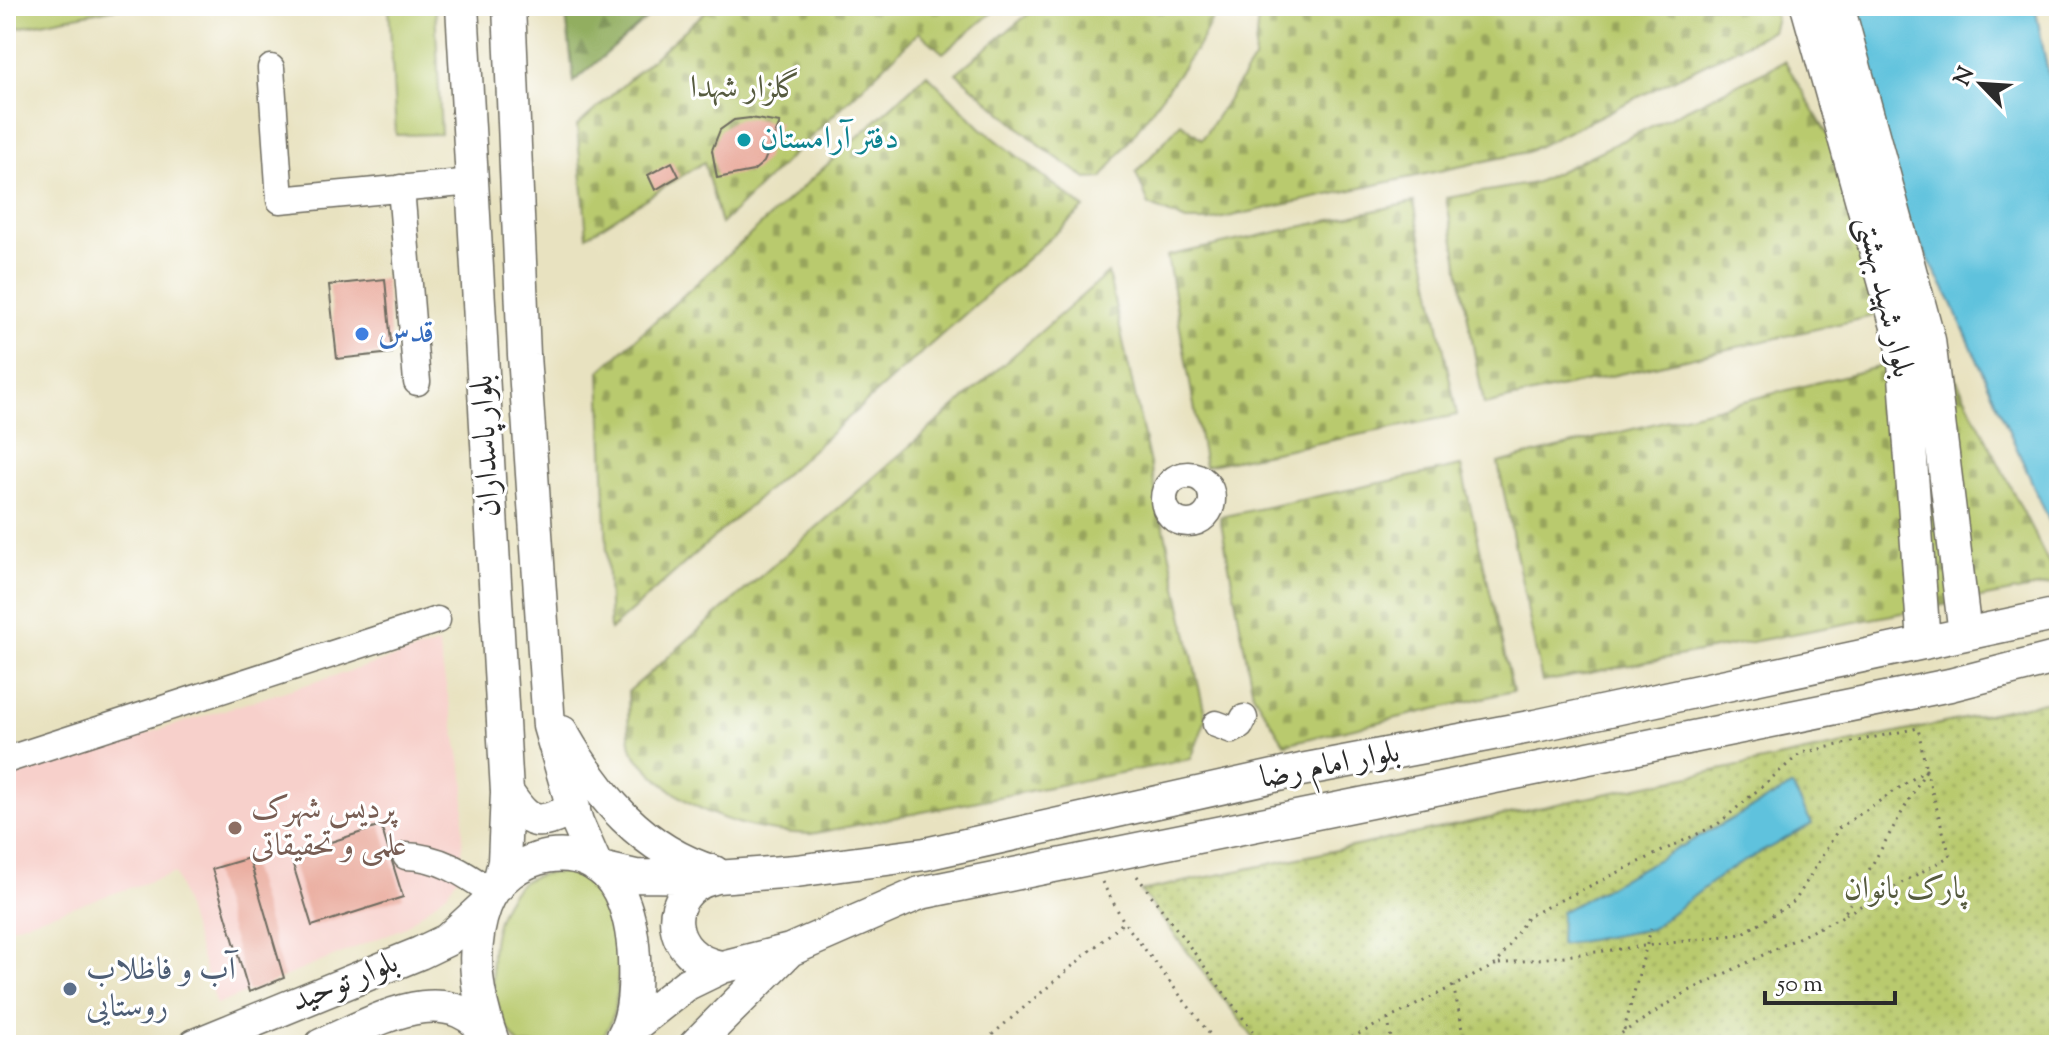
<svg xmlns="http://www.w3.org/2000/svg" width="2065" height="1051" font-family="'Sorts Mill Goudy',Amiri,serif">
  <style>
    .built { fill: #f7d0cb }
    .grass { fill: #b9ca6e; stroke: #727a4c; stroke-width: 2 }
    .forest { fill: url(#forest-firs); stroke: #5e6c46; stroke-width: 2 }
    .cemetery { fill: url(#cemetery-stones); stroke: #727a4c; stroke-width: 2 }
    .park { fill: url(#park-dots); stroke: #727a4c; stroke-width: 2 }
    .water { fill: #5fc2dd; stroke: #457684; stroke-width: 2 }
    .building { fill: #eaac9e }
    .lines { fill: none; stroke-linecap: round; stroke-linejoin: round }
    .minor-casing { stroke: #6d6b5f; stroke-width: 29 }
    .major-casing { stroke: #6d6b5f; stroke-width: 35 }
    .path { stroke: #6d6b5f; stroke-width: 3; stroke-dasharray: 2 6; stroke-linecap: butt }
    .minor { stroke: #fff; stroke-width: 26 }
    .major { stroke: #fff; stroke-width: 32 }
    .culture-dot { fill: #0f9aa8; stroke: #fff; stroke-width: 3 }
    .shop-dot { fill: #3f7fe0; stroke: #fff; stroke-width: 3 }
    .education-dot { fill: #8d6e63; stroke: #fff; stroke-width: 3 }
    .service-dot { fill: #5c6f8a; stroke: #fff; stroke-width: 3 }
    .labels { text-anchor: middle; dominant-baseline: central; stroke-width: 6; stroke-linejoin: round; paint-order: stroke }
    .park-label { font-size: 32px; fill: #565b3f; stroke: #fff }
    .culture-label { font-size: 32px; fill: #0d838f; stroke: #fff; text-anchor: start }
    .street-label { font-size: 32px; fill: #2b2b2b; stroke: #fff }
    .shop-label { font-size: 32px; fill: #366cbe; stroke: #fff; text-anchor: start }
    .education-label { font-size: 32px; fill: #785e54; stroke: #fff; text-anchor: start }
    .service-label { font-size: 32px; fill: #4e5e75; stroke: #fff; text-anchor: start }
  </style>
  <defs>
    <pattern id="forest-firs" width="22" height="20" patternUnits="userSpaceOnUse" patternTransform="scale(2)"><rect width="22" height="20" fill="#92ae61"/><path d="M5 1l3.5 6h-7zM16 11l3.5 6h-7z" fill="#778e50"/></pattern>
    <pattern id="cemetery-stones" width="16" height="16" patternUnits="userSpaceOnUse" patternTransform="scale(2)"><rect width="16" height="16" fill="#b9ca6e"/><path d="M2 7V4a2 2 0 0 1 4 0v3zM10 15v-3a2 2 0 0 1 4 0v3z" fill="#97a45b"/></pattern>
    <pattern id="park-dots" width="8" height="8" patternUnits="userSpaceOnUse" patternTransform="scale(2)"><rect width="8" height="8" fill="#b9ca6e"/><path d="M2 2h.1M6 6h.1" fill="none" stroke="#97a45b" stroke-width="1.8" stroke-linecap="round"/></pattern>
  </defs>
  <rect width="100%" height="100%" fill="#fff"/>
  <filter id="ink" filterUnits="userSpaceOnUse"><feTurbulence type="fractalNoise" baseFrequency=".0125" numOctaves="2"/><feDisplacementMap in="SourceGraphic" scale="16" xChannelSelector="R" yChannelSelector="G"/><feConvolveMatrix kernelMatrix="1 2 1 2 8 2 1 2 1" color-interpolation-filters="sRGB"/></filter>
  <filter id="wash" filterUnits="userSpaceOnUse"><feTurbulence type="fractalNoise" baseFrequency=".006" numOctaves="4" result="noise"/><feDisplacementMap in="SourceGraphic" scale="32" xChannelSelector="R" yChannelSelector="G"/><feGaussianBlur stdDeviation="1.8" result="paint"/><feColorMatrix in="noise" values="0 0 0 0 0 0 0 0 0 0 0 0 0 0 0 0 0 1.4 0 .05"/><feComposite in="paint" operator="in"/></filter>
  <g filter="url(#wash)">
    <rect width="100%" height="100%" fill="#e8e2c0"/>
    <path class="built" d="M438,644L465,785L461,872L447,893L403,928L216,1005L175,873L6,929V777Z"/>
    <path class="grass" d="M13,6H125L17,28Z
      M389,6H435L441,134L396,135Z
      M564,872C571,875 581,877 588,881C622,906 624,988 610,1024C607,1032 600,1039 596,1045H520C485,1010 481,923 517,887C530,874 547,873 564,872Z"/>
    <path class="forest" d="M565,6H661L574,82Z"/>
    <path class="cemetery" d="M712,6H1000L943,53L919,32L721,224L704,162L587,236L577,126Z
      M1038,6H1219L1199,45L1102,178L1087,179L1043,148L956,73Z
      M1259,6H1770L1776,18L1772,31L1527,152L1209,221H1186L1149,205L1136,173L1181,123L1202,139L1254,60Z
      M1785,61L1925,304L1484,405L1446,198L1535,183Z
      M927,74L981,128L1084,208L610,630L600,371Z
      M1414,202L1457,415L1205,466L1167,256Z
      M1108,273L1206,719L1191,759L811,834C751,832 693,817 650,771C644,764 633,756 631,747C627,731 629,709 628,692Z
      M1942,351L2059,583L1542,682L1498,463Z
      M1461,466L1513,691L1285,744L1253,694L1220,517Z"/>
    <path class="park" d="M2059,699V1045H1259L1141,891Z"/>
    <path class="water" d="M1855,6H2035L2059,130V543L1951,301L1842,100Z
      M1792,786L1812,824L1725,872L1651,929L1560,945L1561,912Z"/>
    <g id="blocks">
      <path class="building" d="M750,118L780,123L764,162L753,171L717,178L712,150L720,130L734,120Z
        M672,162L679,176L655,190L648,175Z
        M385,279L392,353L337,359L329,285Z
        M381,826L403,897L312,926L290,855Z
        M249,858L284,978L249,992L212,869Z"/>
    </g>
  </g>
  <g filter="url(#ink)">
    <use href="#blocks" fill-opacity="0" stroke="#6d6b5f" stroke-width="2"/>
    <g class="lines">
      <g class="minor-casing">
        <path id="minor" d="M271,68L280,200L472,182
          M401,188L417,382
          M1164 499a24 24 0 1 1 48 0a24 24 0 1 1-48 0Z
          M1216,724L1232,730L1240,726L1244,718
          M6,760L437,620
          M406,856C441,857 465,874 493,893"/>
      </g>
      <g class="major-casing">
        <path id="major" d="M462,6L507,792L504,862L498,886
          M509,6L524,355L549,726L577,822L597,867L636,876L717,877L796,871L925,854L1301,770L1535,726L2059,614
          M1807,6L1903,348L1924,643
          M1838,6L1929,340L1965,634
          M562,732C598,796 642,850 714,872
          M507,792C529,826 538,827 574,808
          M714,878C658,891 667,960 722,967
          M625,1033L687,984L722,967L790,950L920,893L1950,685L2059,657
          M195,1045L420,953L447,940L485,905
          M321,1045C373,1023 449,974 490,1039
          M494,1045C478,1001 468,953 485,907C505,851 590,833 619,892C629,912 633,937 634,958C635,983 635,1014 623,1036
          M695,1045L790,950"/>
      </g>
      <path class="path" d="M1137,876L1263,1045
        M1102,882L1124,922L1218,1045
        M1499,964L1742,934L1795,901L1839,828L1926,770L1950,856L1846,914
        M1453,986L1467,1045
        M1388,1019L1392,1045
        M1624,1030L1651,929
        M980,1045L1124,922
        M1337,1045L1497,964L1528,916L1718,824L1801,753L1918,728L1926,770L1843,916L1687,992L1603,1045"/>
      <use href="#minor" class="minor"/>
      <use href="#major" class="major"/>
    </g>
  </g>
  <circle class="culture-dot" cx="744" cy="140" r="8"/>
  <circle class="shop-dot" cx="362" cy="334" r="8"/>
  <circle class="education-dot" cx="235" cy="828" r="8"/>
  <circle class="service-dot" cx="70" cy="989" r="8"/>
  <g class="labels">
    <g class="park-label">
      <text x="745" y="89">گلزار شهدا</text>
      <text x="1905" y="890">پارک بانوان</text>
    </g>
    <g class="culture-label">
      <text x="760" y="140">دفتر آرامستان</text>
    </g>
    <g class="street-label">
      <text transform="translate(1884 297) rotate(77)">بلوار شهید بهشتی</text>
      <text transform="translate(487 446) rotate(-93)">بلوار پاسداران</text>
      <text transform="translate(1330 766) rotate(-11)">بلوار امام رضا</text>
      <text transform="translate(345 983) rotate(-22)">بلوار توحید</text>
    </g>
    <g class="shop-label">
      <text x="378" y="334">قدس</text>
    </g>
    <g class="education-label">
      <text x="251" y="810">پردیس شهرک<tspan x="251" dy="37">علمی و تحقیقاتی</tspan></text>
    </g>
    <g class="service-label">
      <text x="86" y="971">آب و فاظلاب<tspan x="86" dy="37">روستایی</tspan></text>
    </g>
  </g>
  <rect width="2065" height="1051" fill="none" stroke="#fff" stroke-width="32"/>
  <g transform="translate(1981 84) rotate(295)" stroke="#ffffff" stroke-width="6" paint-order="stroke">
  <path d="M0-6L14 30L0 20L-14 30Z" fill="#2b2b2b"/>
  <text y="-12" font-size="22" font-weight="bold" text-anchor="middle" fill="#2b2b2b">N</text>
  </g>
  <path d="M1765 991v12h130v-12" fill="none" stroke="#2b2b2b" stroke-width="4"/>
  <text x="1777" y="991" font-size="24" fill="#2b2b2b" stroke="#ffffff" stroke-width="6" paint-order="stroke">50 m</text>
</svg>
